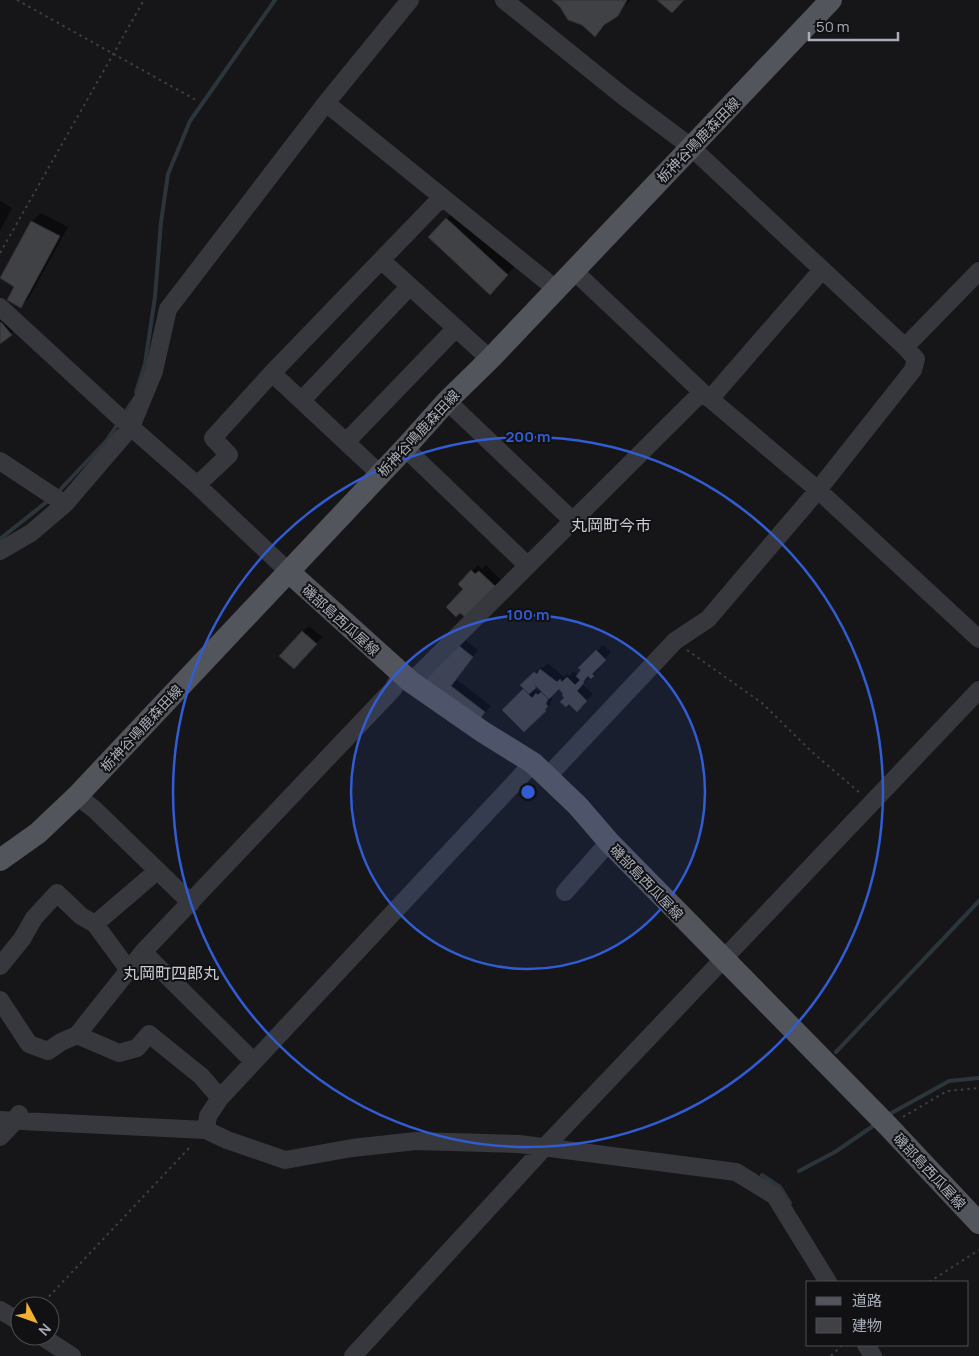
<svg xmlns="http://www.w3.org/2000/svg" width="979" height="1356" font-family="Manrope,'Noto Sans JP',sans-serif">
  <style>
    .shadow { fill: #0007; fill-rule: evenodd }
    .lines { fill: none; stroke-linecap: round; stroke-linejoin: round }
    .stream { stroke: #2c353c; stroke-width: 4 }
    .building { fill: #404145; stroke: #303034 }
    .path { stroke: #3d3f44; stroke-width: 2; stroke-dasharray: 2.5 4; stroke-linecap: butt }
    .minor { stroke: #37383d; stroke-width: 18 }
    .major { stroke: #53555c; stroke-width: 22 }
    .minor-bridge { stroke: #37383d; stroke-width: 18 }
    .ring { fill: none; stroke: #325cd3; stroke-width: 2.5 }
    .labels { text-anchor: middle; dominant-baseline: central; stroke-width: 4; stroke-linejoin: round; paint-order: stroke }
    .street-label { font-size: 14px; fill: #a8adb8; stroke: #111113 }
    .quarter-label { font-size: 16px; fill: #c9ccd4; stroke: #111113 }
    .centre { fill: #325cd3; stroke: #111113; stroke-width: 2.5 }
    .ring-label { font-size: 15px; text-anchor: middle; font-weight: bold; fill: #325cd3; stroke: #111113; stroke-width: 4; stroke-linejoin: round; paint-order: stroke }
  </style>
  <rect width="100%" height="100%" fill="#161618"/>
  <path class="shadow" d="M554,0H631L595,35Z
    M0,201L12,208L0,231Z
    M455,210L515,266L498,284L430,237Z
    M41,213L68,227L29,298L21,306L16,286L1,279L32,221Z
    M0,318L17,328L0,343Z
    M478,565L482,569L486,565L501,580L466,616L465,589L460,584Z
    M309,626L322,637L301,661L302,632Z
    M465,640L478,650L456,679L491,706L478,720L425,682Z
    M603,645L611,652L597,667L599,669L582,684L593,694L577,710L559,687L551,697L553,699L550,703L551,704L524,731L504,710L526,689L522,685L541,667L543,668L548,663L564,677L567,674L569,676L574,671L578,675L583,670L580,668ZM537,685L542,690L539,692L534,688Z"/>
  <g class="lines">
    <path class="stream" d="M136,392L145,364L155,297L161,222L168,174L190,121L275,0
      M124,414L134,399
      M58,492L107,440L119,422
      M0,539L49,500
      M836,1052L979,901
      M888,1115L949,1081L979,1078
      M799,1171L835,1152L876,1124
      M762,1175L780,1187L790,1203"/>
  </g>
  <path class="building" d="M552,0H627L618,16L604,25L595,37L582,25L568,20L560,7Z
    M657,0H684L672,13Z
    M446,218L508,275L490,295L428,237Z
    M31,221L60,236L21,308L7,300L14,287L0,278Z
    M1,322L12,335L0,344V323Z
    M471,570L475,574L479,571L496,587L466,618L460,613L456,617L446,607L463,589L458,584Z
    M302,631L317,644L294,669L279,656Z
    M458,645L473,657L451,686L485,712L478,722L423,682Z
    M596,650L606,660L592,674L594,676L591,679L588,676L583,682L584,683L577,691L587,701L577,712L569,704L566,707L560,702L564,698L562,695L563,694L559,689L549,699L535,685L536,688L529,694L520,685L534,672L537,674L540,669L557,682L560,679L562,682L567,677L575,685L580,680L576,676L581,670L578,668Z
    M523,689L532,698L536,693L538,695L541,692L548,699L546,704L548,706L545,710L546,711L524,732L502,710Z"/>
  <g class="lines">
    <path class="path" d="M17,0L196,100
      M0,253L144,0
      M687,650L762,703L812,752L860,793
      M903,1117L947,1091L979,1088
      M929,1282L979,1250
      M40,1306L192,1145
      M831,1356L842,1345"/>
    <path class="minor" d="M504,0L623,96L691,147L905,347L916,359L913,370L818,490L708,619L675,641L548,776
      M326,103L556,289
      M381,260L490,359
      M574,271L702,392L818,490L979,639
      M0,307L116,414L197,485L289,572
      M905,347L979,271
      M710,399L822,270
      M302,400L410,286
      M447,401L572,520
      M347,441L456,328
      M405,448L527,565
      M0,461L65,504
      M380,474L272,373L442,197
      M197,485L229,455L213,438L272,373
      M0,551L31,533L65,504L131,427L154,371L168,309L326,103L410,0
      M411,682L702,392
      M77,796L94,809L191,903
      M565,892L609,842
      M95,924L157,871
      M143,952L254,1062
      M0,966L22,939L34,918L57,893L81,916L95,924L128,969
      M0,1000L29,1044L48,1051L61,1042L77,1035L143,952L393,689L401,674
      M77,1035L119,1053L137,1048L149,1034L201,1076L220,1098
      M0,1120L206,1130L227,1140L285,1160L352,1148L416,1141L519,1144L736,1172L775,1196L828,1282
      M206,1130L208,1116L220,1098L533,763
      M560,1131L979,690
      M0,1137L15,1121L19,1114
      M0,1310L20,1322
      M41,1336L72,1356
      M866,1345L873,1356
      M353,1356L543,1149"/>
    <path class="major" d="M289,572L411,682L483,732L533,763L578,806L609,842L888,1126L979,1223
      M0,860L38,833L77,796L405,448L447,401L490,359L831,0"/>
    <path class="minor-bridge" d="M543,1149L560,1131"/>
  </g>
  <circle cx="528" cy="792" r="177" fill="#325cd3" fill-opacity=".12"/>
  <g class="ring">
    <circle cx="528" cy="792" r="177"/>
    <circle cx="528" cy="792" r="355"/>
  </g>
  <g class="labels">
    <g class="street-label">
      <text transform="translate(698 140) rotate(-46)">栃神谷鳴鹿森田線</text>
      <text transform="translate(418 433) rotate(-47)">栃神谷鳴鹿森田線</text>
      <text transform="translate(341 620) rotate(42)">磯部島西瓜屋線</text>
      <text transform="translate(141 728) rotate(-47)">栃神谷鳴鹿森田線</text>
      <text transform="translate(647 882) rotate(46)">磯部島西瓜屋線</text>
      <text transform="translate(930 1171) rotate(47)">磯部島西瓜屋線</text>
    </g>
    <g class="quarter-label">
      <text x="611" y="525">丸岡町今市</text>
      <text x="171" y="973">丸岡町四郎丸</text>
    </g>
  </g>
  <circle cx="528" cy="792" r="8" class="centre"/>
  <g class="ring-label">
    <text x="528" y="442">200 m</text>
    <text x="528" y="620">100 m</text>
  </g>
  <rect x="806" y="1281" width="162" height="65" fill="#111113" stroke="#4d4f55"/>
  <rect x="816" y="1297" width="25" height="8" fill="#53555c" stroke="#4d4f55"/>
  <text x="852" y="1306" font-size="15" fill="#a8adb8">道路</text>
  <rect x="816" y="1318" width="25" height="15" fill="#404145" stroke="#4d4f55"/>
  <text x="852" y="1331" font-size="15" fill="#a8adb8">建物</text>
  <g transform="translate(35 1321) rotate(131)"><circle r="24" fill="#111113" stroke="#4d4f55"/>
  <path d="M0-4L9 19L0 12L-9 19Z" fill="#f2b134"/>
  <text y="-8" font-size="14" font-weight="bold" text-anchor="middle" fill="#a8adb8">N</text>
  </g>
  <path d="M809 32v8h89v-8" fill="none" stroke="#a8adb8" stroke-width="2.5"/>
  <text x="816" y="32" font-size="15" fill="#a8adb8" stroke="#111113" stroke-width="4" paint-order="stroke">50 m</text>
</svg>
